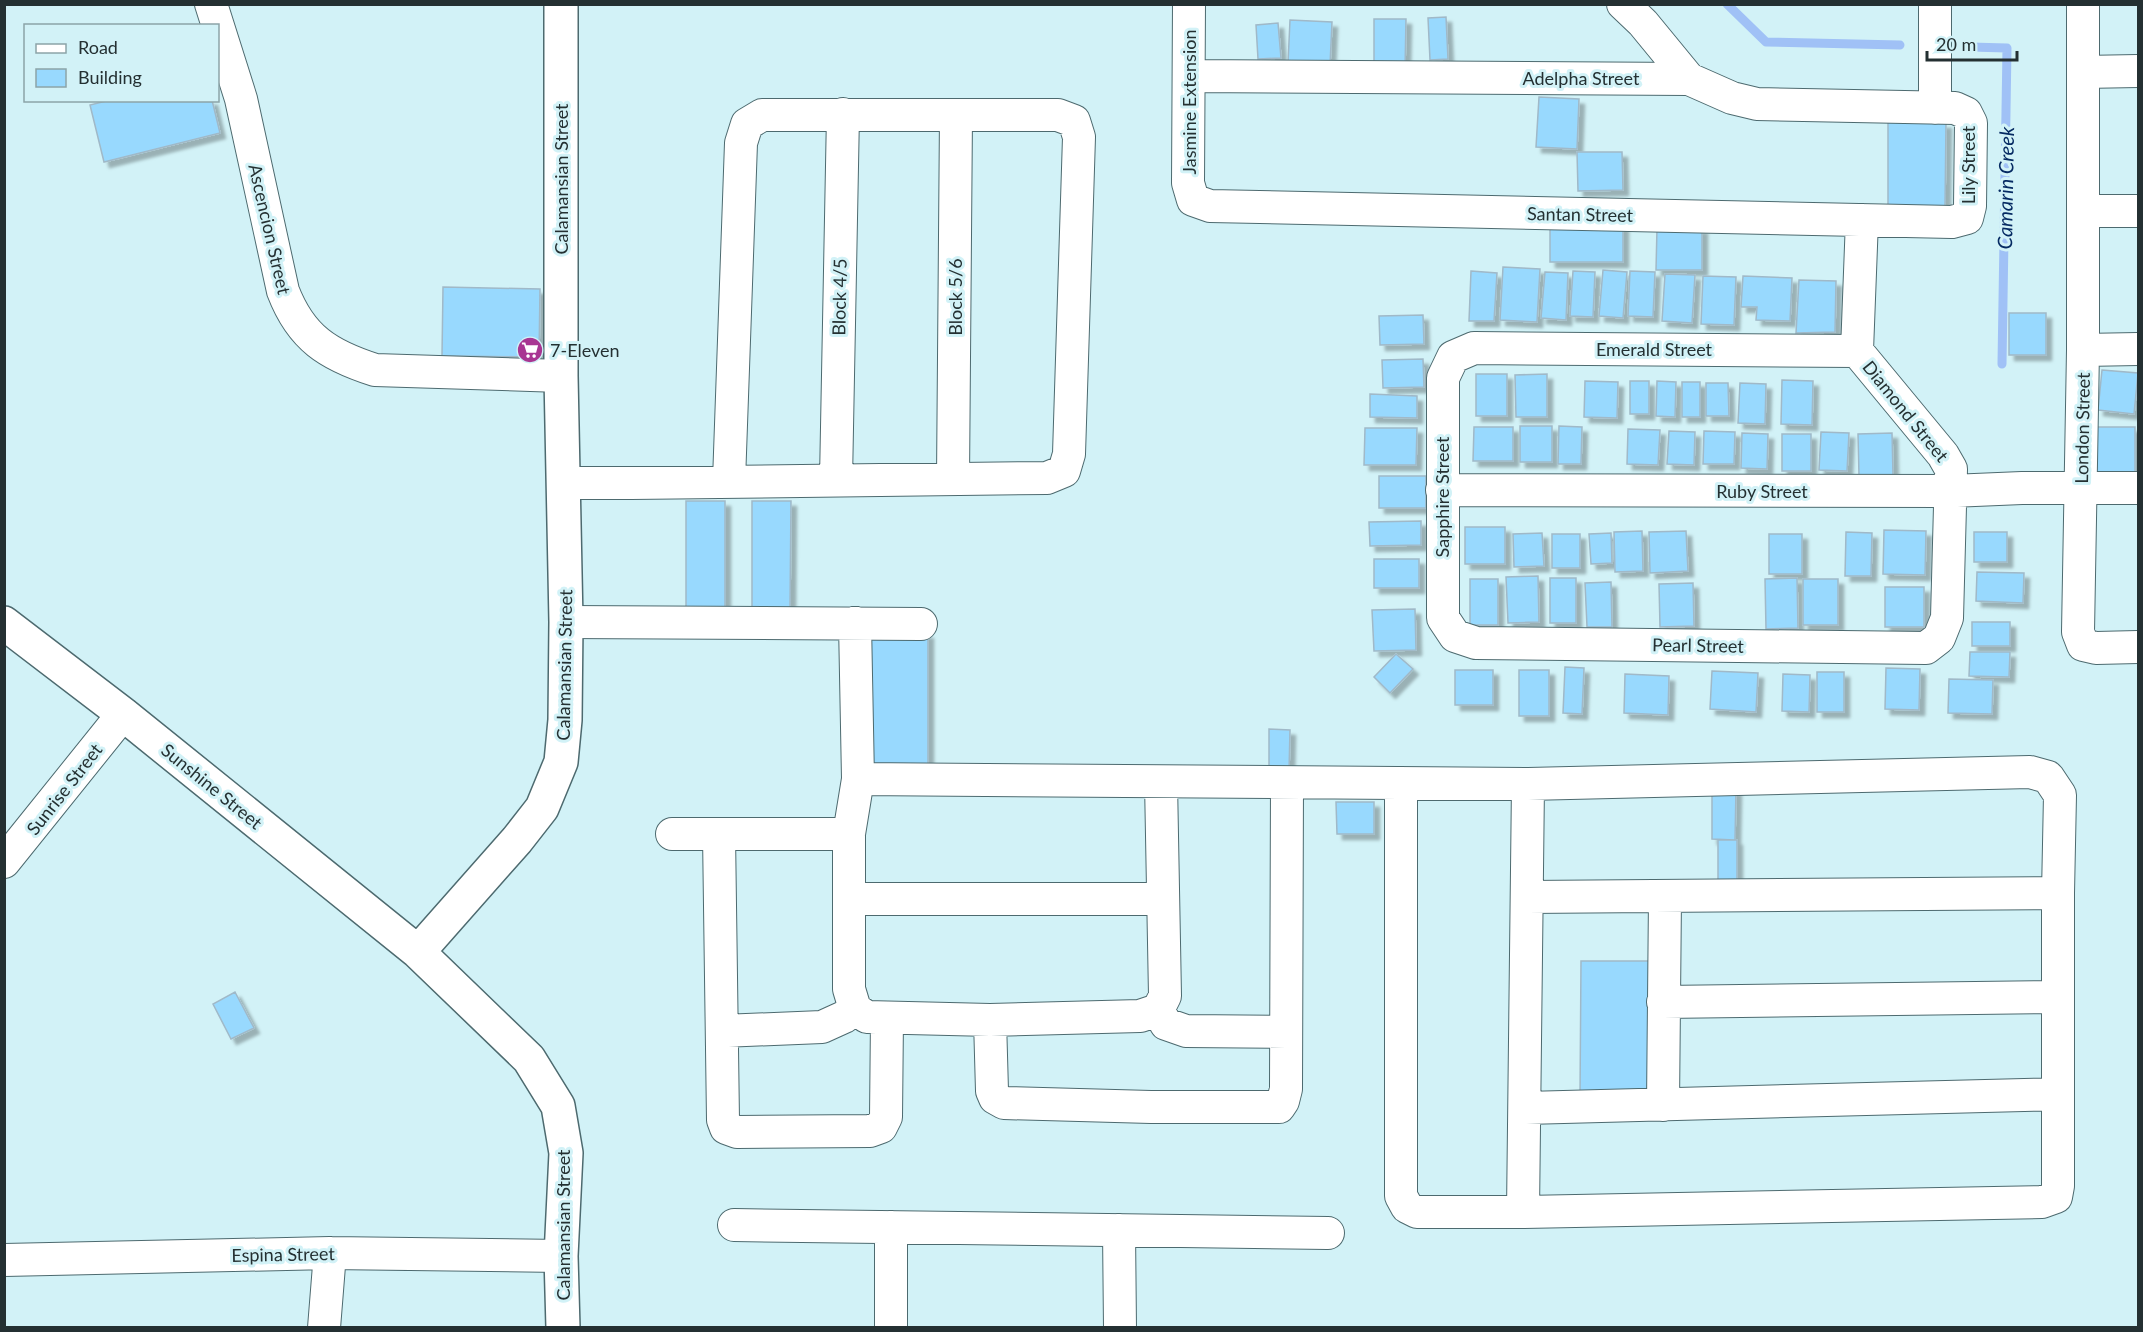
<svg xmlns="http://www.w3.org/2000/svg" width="2143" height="1332" font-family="Lato,sans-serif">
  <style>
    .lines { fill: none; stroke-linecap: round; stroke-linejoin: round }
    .stream { stroke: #a0c1f6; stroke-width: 9 }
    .building { fill: #98d9fe; stroke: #a0b9c8; stroke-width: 1.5; filter: url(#shadow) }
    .minor-casing { stroke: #4d6a6f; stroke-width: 34 }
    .tertiary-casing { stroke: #4d6a6f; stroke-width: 36 }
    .minor { stroke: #fff; stroke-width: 32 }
    .tertiary { stroke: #fff; stroke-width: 33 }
    .labels { text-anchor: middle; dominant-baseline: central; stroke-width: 6; stroke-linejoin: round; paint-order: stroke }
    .street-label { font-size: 18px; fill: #243032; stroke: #d2f2f7 }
    .poi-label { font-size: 18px; fill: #243032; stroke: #d2f2f7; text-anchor: start }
    .water-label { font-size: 20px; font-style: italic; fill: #052a62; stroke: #d2f2f7 }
  </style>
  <defs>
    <filter id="shadow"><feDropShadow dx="5.5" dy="5.5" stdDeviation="1.5" flood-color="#0004"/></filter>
  </defs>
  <rect width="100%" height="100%" fill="#d2f2f7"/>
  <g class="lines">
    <path class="stream" d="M1727,4L1766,42L1900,45
      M1970,47L2007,48L2002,364"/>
  </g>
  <path class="building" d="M1446,17L1448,59L1430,60L1428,18Z
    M1374,19H1406L1405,69H1374Z
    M1290,20L1332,22L1330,65L1288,63Z
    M1278,23L1281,58L1258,59L1256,25Z
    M1539,97L1579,99L1577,149L1536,147Z
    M110,100H212L220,133L104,162L90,105Z
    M1888,122L1946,123L1945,207L1888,206Z
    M1577,152H1622L1623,190L1578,191Z
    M1550,223H1623V262H1550Z
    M1657,228H1702V270H1656Z
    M1503,267L1540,269L1537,322L1500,320Z
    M1603,270L1627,272L1623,318L1599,316Z
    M1471,271L1497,273L1494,321H1469Z
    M1573,271L1595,272L1593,317L1570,316Z
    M1630,271L1655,272L1653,317L1628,316Z
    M1545,272L1568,273L1566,320L1541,318Z
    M1665,274L1695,275L1692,323L1662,321Z
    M1703,276L1736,277L1734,325L1701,324Z
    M1743,276L1792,278L1790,321L1756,320L1757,307H1741Z
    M1799,280L1836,281L1835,332L1796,333Z
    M443,287L540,289L539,357L442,356Z
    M2009,313H2046V355H2009Z
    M1423,315L1424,344L1380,345L1379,316Z
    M1423,359L1424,387L1383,388L1382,360Z
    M2102,370L2138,373L2134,414L2098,410Z
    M1476,374H1507V416H1476Z
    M1547,374V417H1516L1515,375Z
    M1782,380L1813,381L1812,425L1781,424Z
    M1585,381L1618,382L1617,418L1584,417Z
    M1630,381H1649V414H1630Z
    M1657,381L1676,382L1675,417L1656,416Z
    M1682,382H1700V417H1682Z
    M1706,383H1728L1729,416H1706Z
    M1740,383L1766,384L1765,424L1738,423Z
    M1370,394L1417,396V418L1370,417Z
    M1520,426H1552V462H1520Z
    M1559,426L1582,427L1581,464H1558Z
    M1474,427H1513V461H1473Z
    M2095,427H2135V472H2095Z
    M1365,428H1417L1416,465H1364Z
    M1628,429L1660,430L1658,465L1627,464Z
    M1669,431L1695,432L1694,465L1667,464Z
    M1704,431L1735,432L1734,464H1703Z
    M1821,432L1849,433L1847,471L1819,470Z
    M1742,433L1768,434L1767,469L1741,468Z
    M1892,433L1893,475L1859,476L1858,434Z
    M1782,434H1811V471H1782Z
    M1379,476H1426V508H1379Z
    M686,501H725V609H686Z
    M752,501H791L790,608L752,607Z
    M1421,521V545L1370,546L1369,522Z
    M1465,527H1505V564H1465Z
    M1884,530L1926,531L1925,575L1883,574Z
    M1642,531L1643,571L1615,572L1614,532Z
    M1686,531L1688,571L1650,573L1649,532Z
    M1846,532L1872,533L1871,576H1845Z
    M1974,532H2007V562H1974Z
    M1542,533L1544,566L1514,567L1513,534Z
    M1611,533L1612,563L1591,564L1589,534Z
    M1552,534H1580V568H1552Z
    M1769,534H1802V574H1769Z
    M1374,559H1419V588H1374Z
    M1977,572L2024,573L2023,603L1976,601Z
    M1538,576L1539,622L1508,623L1506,577Z
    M1550,578H1576V623H1550Z
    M1797,578L1798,628L1766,629L1765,579Z
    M1470,579H1498V625H1470Z
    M1803,579H1838V625H1803Z
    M1611,582L1612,627H1587L1585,583Z
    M1693,583L1694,626L1660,627L1659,584Z
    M1885,587H1924V627H1885Z
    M1415,609L1416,650L1374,651L1372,610Z
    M1972,622H2010V646H1972Z
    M867,633H928V764H867Z
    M1970,652H2010L2009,677L1969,676Z
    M1396,654L1413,669L1390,693L1374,677Z
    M1565,667L1584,668L1582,714L1563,713Z
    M1886,668L1920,669L1919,710L1885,709Z
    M1455,670H1493V705H1455Z
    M1519,670H1549V716H1519Z
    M1712,671L1758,673L1756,712L1710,709Z
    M1817,672H1844V712H1817Z
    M1625,674L1669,676L1668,715L1624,713Z
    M1783,674L1810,675L1809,712L1782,711Z
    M1949,679L1993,680L1992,714L1948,713Z
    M1269,729L1290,730L1289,772H1269Z
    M1712,789H1736L1735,840L1712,839Z
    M1336,802H1374V834H1337Z
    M1718,840H1737V888H1718Z
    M1581,961H1662L1661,1096H1580Z
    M235,992L254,1028L231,1039L213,1004Z"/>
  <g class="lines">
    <g class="minor-casing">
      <path id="minor" d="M211,4L241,99L283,291C301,338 328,355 375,370L561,376
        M1623,4L1643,23L1689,79
        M1935,4V108
        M2083,4V350L2078,632L2083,645L2096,648L2138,647
        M2083,72L2138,71
        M1189,76L1689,79L1732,98L1757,104L1955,108L1966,113L1971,123L1970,206L1967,218L1952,222L1210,206L1193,200L1188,183L1189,4
        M2084,211H2138
        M2083,350L2138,349
        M1857,351L1474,348L1453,357L1443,378V618L1455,636L1476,643L1926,648L1939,638L1947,618L1951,469L1943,455L1857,351L1862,220
        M953,479L956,115
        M836,480L843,114
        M563,483H631L1047,478L1064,471L1069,454L1079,137L1074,121L1058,115H762L747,124L741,143L729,481
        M1442,490L1951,491L2022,488H2138
        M566,622L921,624
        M855,623L858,779L849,834V989L855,1009L867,1017L990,1020L1140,1016L1158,1010L1165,996L1161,782
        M858,779L1528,784L2030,772L2048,777L2060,795L2058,893V1186L2056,1197L2042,1202L1523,1212H1417L1407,1207L1401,1196V783
        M672,834H849
        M719,834L723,1120L726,1128L737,1132L870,1131L881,1127L886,1117L887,1018
        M4,862L123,714
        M1527,897L2058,893
        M850,899H1162
        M1663,1002L2058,997
        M1158,1010L1166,1024L1186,1031L1286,1032
        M990,1020L992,1091L995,1098L1004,1103L1151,1107H1279L1283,1101L1286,1089L1287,783
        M722,1031L822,1027L844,1017L855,1009
        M1663,1105L1665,897
        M1526,1108L2058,1094
        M1523,1212L1528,784
        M734,1225L1328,1233
        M891,1227V1328
        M1119,1230L1120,1328
        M4,1260L330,1253L561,1256
        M324,1328L330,1253"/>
    </g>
    <g class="tertiary-casing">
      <path id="tertiary" d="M4,623L123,714L418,952L529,1059L558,1106L566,1153L561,1256L563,1328
        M418,952L517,840L542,808L561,762L565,720L566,622L561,376V4"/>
    </g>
    <use href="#minor" class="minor"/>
    <use href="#tertiary" class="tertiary"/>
  </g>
  <defs>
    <g id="supermarket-disc" transform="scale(1.35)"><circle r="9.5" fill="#a83692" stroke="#d2f2f7"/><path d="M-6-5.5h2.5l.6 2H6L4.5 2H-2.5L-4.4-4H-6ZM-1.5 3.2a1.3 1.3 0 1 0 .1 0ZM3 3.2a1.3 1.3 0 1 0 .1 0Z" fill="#fff"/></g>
  </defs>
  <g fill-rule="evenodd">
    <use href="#supermarket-disc" x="530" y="350"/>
  </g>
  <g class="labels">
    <g class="street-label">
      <text x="1581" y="78">Adelpha Street</text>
      <text transform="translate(1189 102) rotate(-90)">Jasmine Extension</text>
      <text transform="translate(1968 165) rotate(-90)">Lily Street</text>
      <text transform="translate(561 179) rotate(-90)">Calamansian Street</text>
      <text transform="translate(1580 214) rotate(1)">Santan Street</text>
      <text transform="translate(270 229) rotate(77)">Ascencion Street</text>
      <text transform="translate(839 297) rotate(-89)">Block 4/5</text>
      <text transform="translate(955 297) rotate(-90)">Block 5/6</text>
      <text x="1654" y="349">Emerald Street</text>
      <text transform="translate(1906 411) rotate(51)">Diamond Street</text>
      <text transform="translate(2082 428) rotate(-89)">London Street</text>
      <text x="1762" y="491">Ruby Street</text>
      <text transform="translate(1442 497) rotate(-90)">Sapphire Street</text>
      <text transform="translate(1698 645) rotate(1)">Pearl Street</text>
      <text transform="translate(564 665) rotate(-89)">Calamansian Street</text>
      <text transform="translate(212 786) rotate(39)">Sunshine Street</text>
      <text transform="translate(64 789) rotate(-52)">Sunrise Street</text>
      <text transform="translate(563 1225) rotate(-90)">Calamansian Street</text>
      <text transform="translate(283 1254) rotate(-1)">Espina Street</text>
    </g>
    <g class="poi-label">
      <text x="550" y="350">7-Eleven</text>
    </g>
    <g class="water-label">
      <text transform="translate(2005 188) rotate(-89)">Camarin Creek</text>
    </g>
  </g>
  <rect width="2143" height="1332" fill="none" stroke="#243032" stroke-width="12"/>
  <rect x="24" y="24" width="195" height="78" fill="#d2f2f7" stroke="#8ca4a8" stroke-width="1.5"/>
  <rect x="36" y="44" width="30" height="9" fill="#ffffff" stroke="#8ca4a8" stroke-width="1.5"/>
  <text x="78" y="54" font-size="18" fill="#243032">Road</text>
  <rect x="36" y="69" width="30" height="18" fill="#98d9fe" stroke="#8ca4a8" stroke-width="1.5"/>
  <text x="78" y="84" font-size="18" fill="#243032">Building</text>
  <path d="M1927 51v9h90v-9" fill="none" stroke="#243032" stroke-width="3"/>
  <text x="1936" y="51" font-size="18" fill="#243032" stroke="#d2f2f7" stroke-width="4.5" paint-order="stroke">20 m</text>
</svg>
